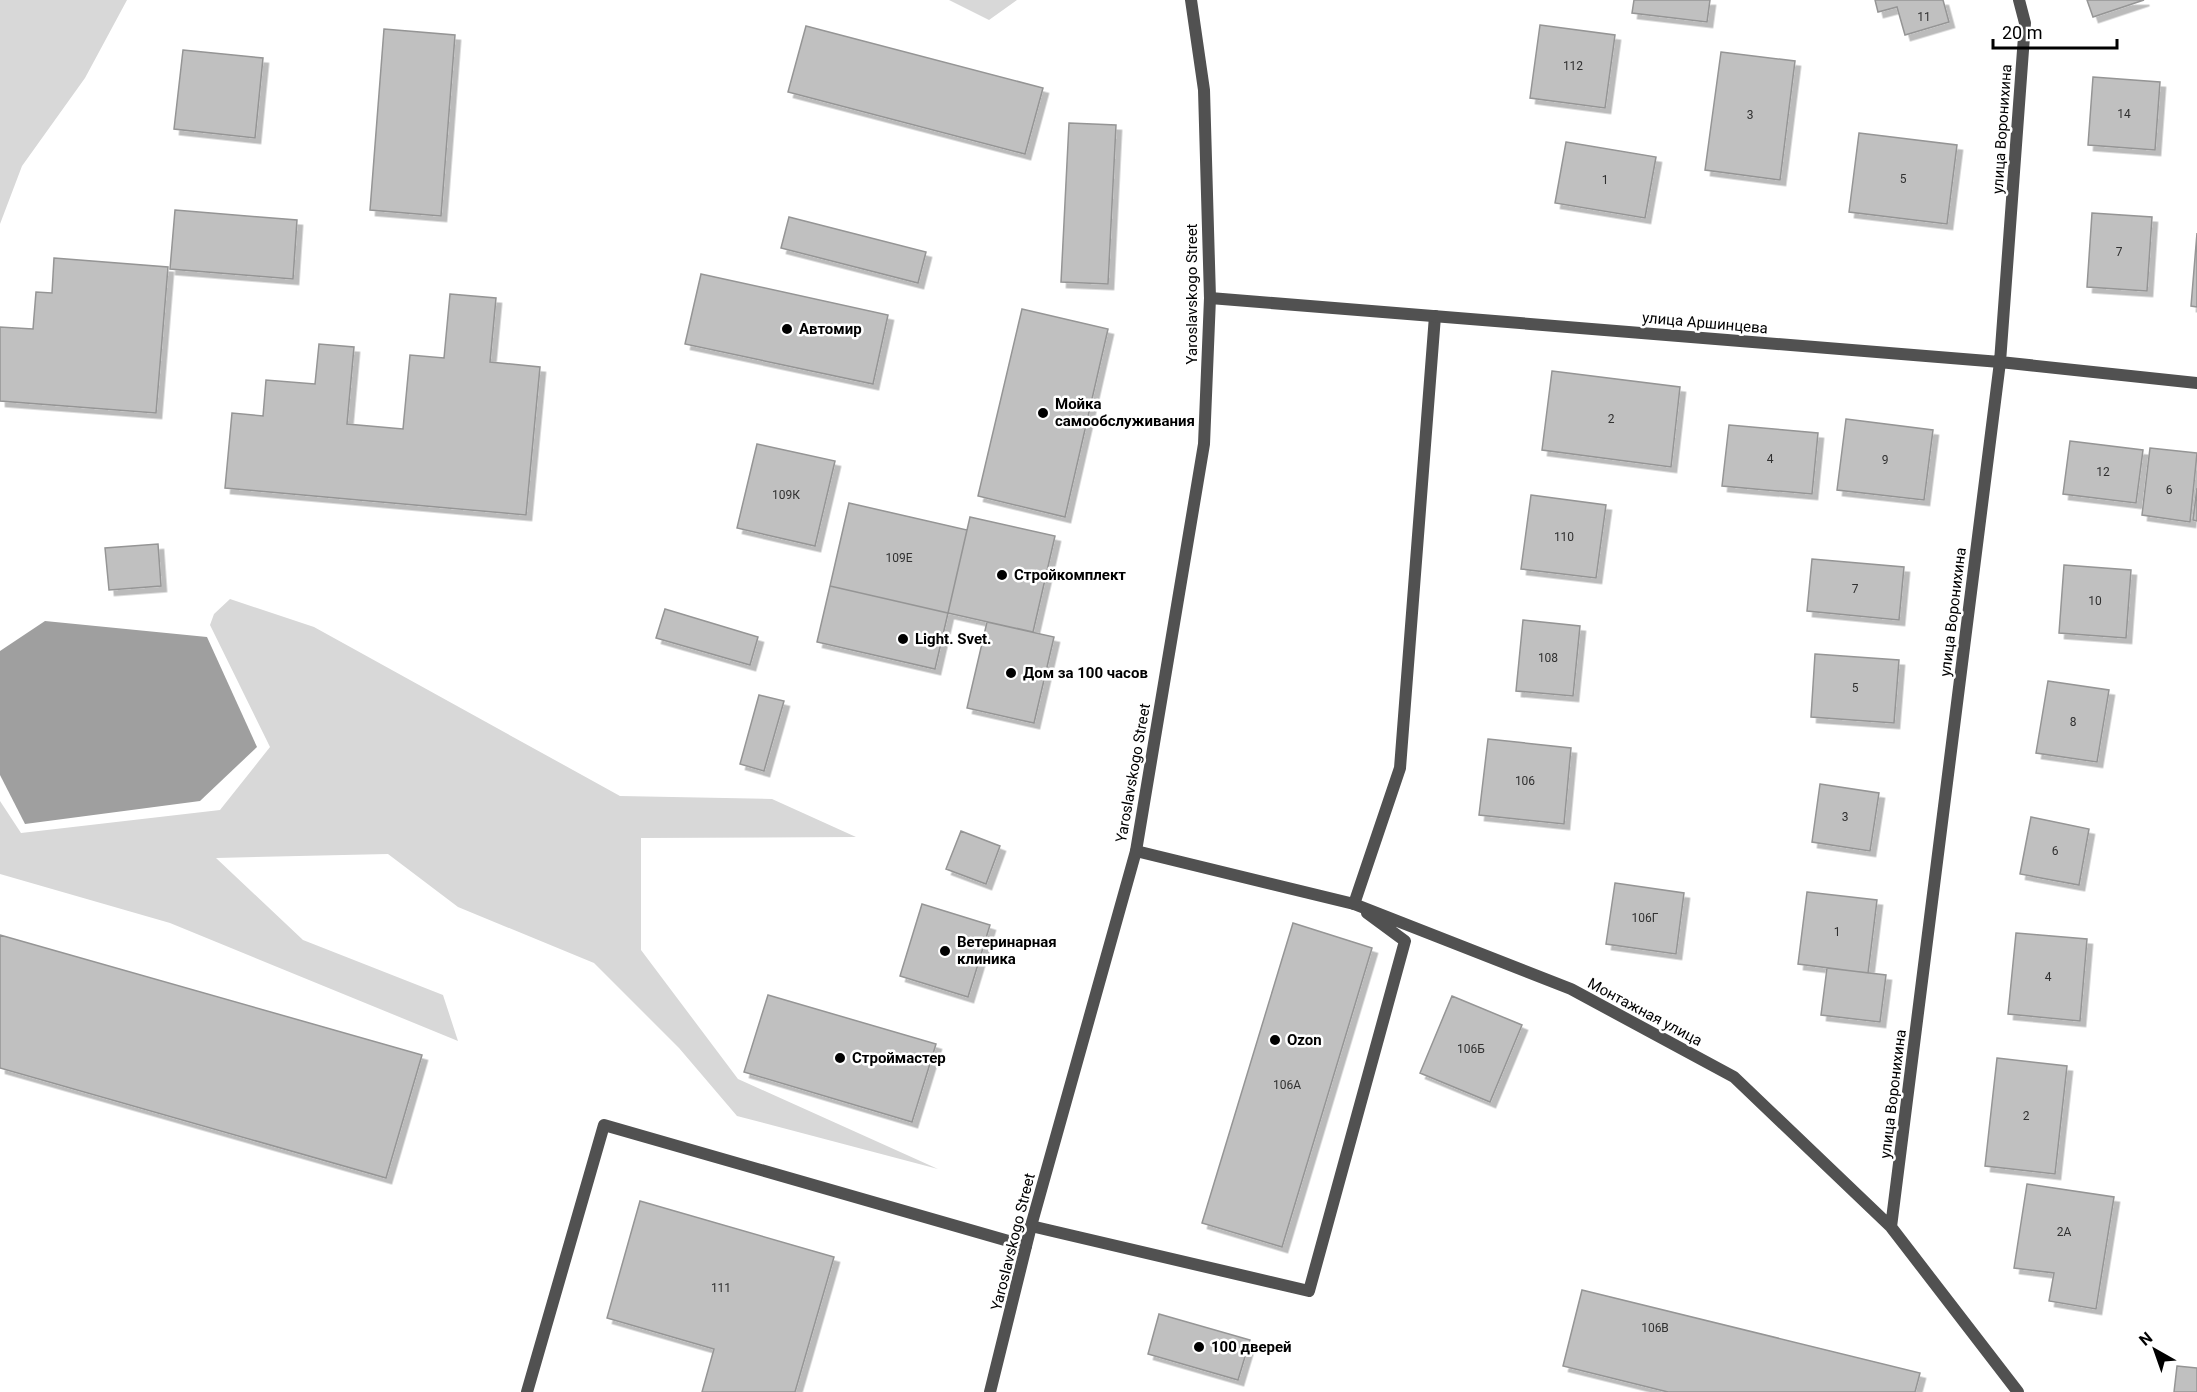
<svg xmlns="http://www.w3.org/2000/svg" width="2197" height="1392" font-family="Roboto,sans-serif">
  <style>
    .green { fill: #d8d8d8 }
    .water { fill: #9f9f9f }
    .building { fill: #c0c0c0; stroke: #959595; stroke-width: 1.5; filter: url(#shadow) }
    .lines { fill: none; stroke-linecap: round; stroke-linejoin: round }
    .service { stroke: #515151; stroke-width: 12 }
    .minor { stroke: #515151; stroke-width: 12 }
    .tertiary { stroke: #515151; stroke-width: 12 }
    .poi-dot { fill: #000; stroke: #fff; stroke-width: 2 }
    .labels { text-anchor: middle; dominant-baseline: central; stroke-width: 5; stroke-linejoin: round; paint-order: stroke }
    .number-label { font-size: 12px; fill: #303030 }
    .street-label { font-size: 15px; fill: #000; stroke: #fff }
    .poi-label { font-size: 15px; font-weight: bold; fill: #000; stroke: #fff; text-anchor: start }
  </style>
  <defs>
    <filter id="shadow"><feDropShadow dx="5.5" dy="5.5" stdDeviation="0" flood-color="#0004"/></filter>
  </defs>
  <rect width="100%" height="100%" fill="#fff"/>
  <path class="green" d="M0,0H127L85,78L22,166L0,224Z
    M949,0H1017L989,20Z
    M230,599L314,627L620,796L772,799L856,837L641,838V950L738,1079L938,1169L737,1116L679,1048L594,963L458,907L388,854L216,858L303,940L443,995L458,1041L170,923L0,874V801L21,833L220,810L270,747L210,625L214,614Z"/>
  <path class="water" d="M45,621L207,637L257,747L200,801L25,824L0,775V651Z"/>
  <path class="building" d="M1634,0H1710L1707,22L1632,13Z
    M1875,0H1943L1949,22L1905,35L1897,7L1878,12Z
    M2087,0H2144L2093,17Z
    M1540,25L1615,35L1605,108L1530,98Z
    M806,26L1043,88L1025,154L788,92Z
    M384,29L455,35L441,216L370,210Z
    M183,50L263,58L255,138L174,129Z
    M1721,52L1795,61L1780,180L1705,170Z
    M2093,77L2160,82L2155,150L2088,145Z
    M1069,123L1116,125L1108,284L1061,282Z
    M1859,133L1957,145L1947,224L1849,212Z
    M1566,142L1656,157L1645,218L1555,203Z
    M175,210L297,220L293,279L170,269Z
    M2092,213L2152,217L2147,291L2087,287Z
    M789,217L926,252L918,283L781,248Z
    M2197,233V307L2191,306Z
    M54,258L168,267L156,413L0,401V327L33,329L36,292L52,293Z
    M701,274L888,315L873,384L685,344Z
    M450,294L496,298L490,362L540,367L526,515L225,488L232,413L263,416L266,380L315,384L319,344L354,347L347,424L403,429L410,355L444,358Z
    M1022,309L1108,329L1065,517L978,496Z
    M1552,371L1680,387L1671,467L1542,450Z
    M1846,419L1933,430L1924,500L1837,490Z
    M1729,425L1818,433L1812,494L1722,486Z
    M2070,441L2143,450L2136,503L2063,494Z
    M757,444L835,461L815,546L737,528Z
    M2150,448L2197,453L2190,522L2142,515Z
    M2197,488V521L2193,520Z
    M1531,495L1606,505L1596,578L1521,569Z
    M849,503L967,530L948,613L830,586Z
    M970,517L1055,536L1033,632L948,613Z
    M158,544L161,586L109,590L105,548Z
    M1812,559L1904,567L1899,620L1807,611Z
    M2064,565L2131,570L2126,638L2059,633Z
    M830,586L948,613L935,669L817,642Z
    M665,609L758,637L750,665L656,638Z
    M1523,620L1580,626L1573,696L1516,691Z
    M987,622L1054,637L1034,723L967,708Z
    M1815,654L1899,660L1894,723L1811,717Z
    M2048,681L2109,690L2097,762L2036,753Z
    M759,695L784,701L764,771L740,764Z
    M1488,739L1571,748L1564,824L1479,815Z
    M1820,784L1879,793L1870,851L1812,842Z
    M2031,817L2089,829L2079,885L2020,874Z
    M961,831L1000,846L986,884L946,869Z
    M1615,883L1684,893L1676,954L1606,944Z
    M1807,892L1877,900L1868,973L1798,964Z
    M922,904L990,925L968,997L900,976Z
    M1293,923L1372,948L1282,1247L1202,1223Z
    M2016,933L2087,939L2080,1021L2008,1014Z
    M0,935L422,1055L386,1178L0,1068Z
    M1827,968L1886,975L1880,1022L1821,1015Z
    M768,995L936,1044L912,1122L744,1072Z
    M1452,996L1522,1025L1490,1102L1420,1073Z
    M1997,1058L2067,1066L2055,1174L1985,1166Z
    M2027,1184L2114,1197L2096,1309L2049,1301L2054,1273L2014,1268Z
    M640,1201L834,1257L795,1392H702L714,1349L607,1318Z
    M1582,1290L1920,1373L1915,1392H1668L1563,1366Z
    M1159,1314L1250,1340L1238,1380L1148,1354Z
    M2177,1366L2197,1368V1392H2174Z"/>
  <g class="lines">
    <path class="service" d="M1354,904L1400,768L1435,316
      M527,1392L604,1125L1026,1246"/>
    <path class="minor" d="M1210,298L2000,362L2197,383
      M1136,851L1354,904L1571,989L1734,1077L1891,1227L2018,1392
      M1031,1226L1309,1291L1405,941L1367,913
      M1891,1227L2000,362L2025,23L2019,0"/>
    <path class="tertiary" d="M990,1392L1031,1226L1136,851L1204,444L1210,298L1204,90L1191,0"/>
  </g>
  <g class="poi-dot">
    <circle cx="787" cy="329" r="6"/>
    <circle cx="1043" cy="413" r="6"/>
    <circle cx="1002" cy="575" r="6"/>
    <circle cx="903" cy="639" r="6"/>
    <circle cx="1011" cy="673" r="6"/>
    <circle cx="945" cy="951" r="6"/>
    <circle cx="1275" cy="1040" r="6"/>
    <circle cx="840" cy="1058" r="6"/>
    <circle cx="1199" cy="1347" r="6"/>
  </g>
  <g class="labels">
    <g class="number-label">
      <text x="1924" y="17">11</text>
      <text x="1573" y="66">112</text>
      <text x="2124" y="114">14</text>
      <text x="1750" y="115">3</text>
      <text x="1903" y="179">5</text>
      <text x="1605" y="180">1</text>
      <text x="2119" y="252">7</text>
      <text x="1611" y="419">2</text>
      <text x="1770" y="459">4</text>
      <text x="1885" y="460">9</text>
      <text x="2103" y="472">12</text>
      <text x="2169" y="490">6</text>
      <text x="786" y="495">109К</text>
      <text x="1564" y="537">110</text>
      <text x="899" y="558">109Е</text>
      <text x="1855" y="589">7</text>
      <text x="2095" y="601">10</text>
      <text x="1548" y="658">108</text>
      <text x="1855" y="688">5</text>
      <text x="2073" y="722">8</text>
      <text x="1525" y="781">106</text>
      <text x="1845" y="817">3</text>
      <text x="2055" y="851">6</text>
      <text x="1645" y="918">106Г</text>
      <text x="1837" y="932">1</text>
      <text x="2048" y="977">4</text>
      <text x="1471" y="1049">106Б</text>
      <text x="1287" y="1085">106А</text>
      <text x="2026" y="1116">2</text>
      <text x="2064" y="1232">2А</text>
      <text x="721" y="1288">111</text>
      <text x="1655" y="1328">106В</text>
    </g>
    <g class="street-label">
      <text transform="translate(2002 129) rotate(-86)">улица Воронихина</text>
      <text transform="translate(1192 294) rotate(-90)">Yaroslavskogo Street</text>
      <text transform="translate(1705 323) rotate(5)">улица Аршинцева</text>
      <text transform="translate(1953 612) rotate(-83)">улица Воронихина</text>
      <text transform="translate(1133 773) rotate(-80)">Yaroslavskogo Street</text>
      <text transform="translate(1645 1012) rotate(28)">Монтажная улица</text>
      <text transform="translate(1893 1094) rotate(-83)">улица Воронихина</text>
      <text transform="translate(1013 1242) rotate(-76)">Yaroslavskogo Street</text>
    </g>
    <g class="poi-label">
      <text x="799" y="329">Автомир</text>
      <text x="1055" y="404">Мойка<tspan x="1055" dy="17">самообслуживания</tspan></text>
      <text x="1014" y="575">Стройкомплект</text>
      <text x="915" y="639">Light. Svet.</text>
      <text x="1023" y="673">Дом за 100 часов</text>
      <text x="957" y="942">Ветеринарная<tspan x="957" dy="17">клиника</tspan></text>
      <text x="1287" y="1040">Ozon</text>
      <text x="852" y="1058">Строймастер</text>
      <text x="1211" y="1347">100 дверей</text>
    </g>
  </g>
  <g transform="translate(2155 1350) rotate(320)" stroke="#ffffff" stroke-width="4.5" paint-order="stroke">
  <path d="M0-4.5L10 22L0 15L-10 22Z" fill="#000000"/>
  <text y="-9" font-size="16" font-weight="bold" text-anchor="middle" fill="#000000">N</text>
  </g>
  <path d="M1993 39v9h124v-9" fill="none" stroke="#000000" stroke-width="3"/>
  <text x="2002" y="39" font-size="18" fill="#000000" stroke="#ffffff" stroke-width="4.5" paint-order="stroke">20 m</text>
</svg>
